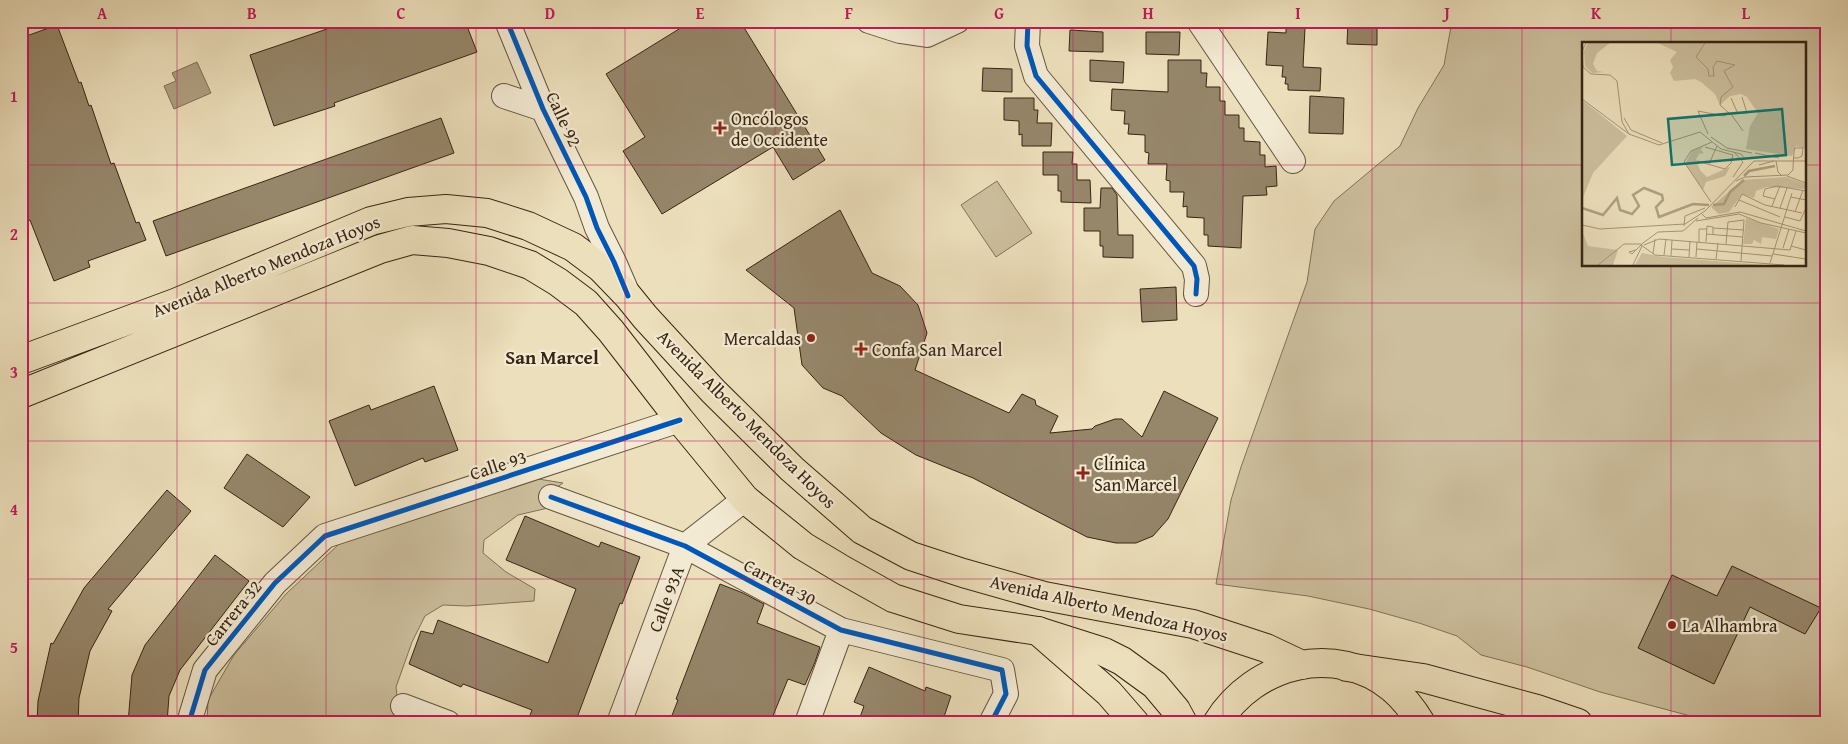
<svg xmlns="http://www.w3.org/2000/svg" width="1848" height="744" font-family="'Gentium Book Plus',serif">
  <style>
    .green { fill: #cdbf9e; stroke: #827258; fill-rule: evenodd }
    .water { fill: #afa082; stroke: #7f6f55 }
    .building { fill: #96866a; stroke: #382512 }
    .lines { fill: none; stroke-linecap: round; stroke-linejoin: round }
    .minor-casing { stroke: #65543c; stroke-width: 26 }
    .major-casing { stroke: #382512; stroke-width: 30 }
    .highway-casing { stroke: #382512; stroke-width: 30 }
    .minor { stroke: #f3ead3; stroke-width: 24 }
    .major { stroke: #ecdfbb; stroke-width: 28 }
    .highway { stroke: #ecdfbb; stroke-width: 28 }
    .cycleway-casing { stroke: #f3ead3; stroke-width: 8 }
    .cycleway { stroke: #0057b8; stroke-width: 5 }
    .grid { fill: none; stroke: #c2185b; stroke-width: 1; stroke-opacity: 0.55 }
    .poi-dot { fill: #8f2418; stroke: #f3ead3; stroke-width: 2 }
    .labels { text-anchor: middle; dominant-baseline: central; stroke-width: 4.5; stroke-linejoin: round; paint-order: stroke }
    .poi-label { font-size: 18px; fill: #382512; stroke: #f3ead3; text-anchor: start }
    .street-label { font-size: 18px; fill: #382512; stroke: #f3ead3 }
    .neighbourhood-label { font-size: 19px; font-weight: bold; fill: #382512; stroke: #f3ead3 }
    .inset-river { fill: none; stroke: #afa082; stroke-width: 2.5 }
    .inset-road { fill: none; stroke: #a49577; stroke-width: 1 }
    .view { fill: #0f766e; fill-opacity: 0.15; stroke: #0f766e; stroke-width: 2.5 }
    .inset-edge { fill: none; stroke: #382512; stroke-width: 2.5 }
    .neatline { fill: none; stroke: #c2185b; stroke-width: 2 }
    .grid-label { font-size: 16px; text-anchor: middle; font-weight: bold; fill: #c2185b }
  </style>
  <rect width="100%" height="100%" fill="#ecdfbb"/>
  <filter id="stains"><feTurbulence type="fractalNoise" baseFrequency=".004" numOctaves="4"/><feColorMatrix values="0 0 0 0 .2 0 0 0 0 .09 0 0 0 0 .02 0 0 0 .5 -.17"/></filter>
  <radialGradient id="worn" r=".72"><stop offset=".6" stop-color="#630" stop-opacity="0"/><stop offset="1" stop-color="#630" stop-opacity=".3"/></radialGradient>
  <path class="green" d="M1452,21H1827V723H1732L1702,719L1600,692L1527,667L1481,655L1457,636L1419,623L1369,609L1308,596L1216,584L1231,500L1241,467L1307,282L1315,229L1334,201L1400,146L1418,108L1444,65ZM1583,44H1804V265H1583Z
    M997,181L1032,233L996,257L961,205Z
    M526,477L563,483L542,498L548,508L518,515L484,540L483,553L506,572L535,589L534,601L467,606L443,605L425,616L412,642L396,687L399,713L409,723H207L208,700L234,655L286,594L339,544Z"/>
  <path class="water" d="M197,62L211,93L174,109L164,86L176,81L172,73Z"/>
  <path class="building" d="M345,21H465L477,52L334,103L335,106L274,126L250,55L327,29V28Z
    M692,21H740L825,160L793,180L773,147L662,214L623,151L645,137L606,74Z
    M1348,21L1377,22V45L1347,44Z
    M57,25L79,83L81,82L89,106L91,105L111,164L114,163L136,223L139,222L146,240L88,261L90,267L54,281L30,220L28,221L21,203V38Z
    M1286,27L1305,28L1303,67L1321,68L1320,91L1288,90V84H1285L1286,77H1282L1283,66L1266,65L1268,32L1286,33Z
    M1070,30L1103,32V52L1069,51Z
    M1146,32H1180L1179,55L1146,54Z
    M1090,60L1124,62L1123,83L1090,81Z
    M1168,60H1201V73H1207L1206,87H1220V101H1225V115H1239V128H1244V141L1260,142V155H1265V167L1276,166L1277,186L1266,187L1267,195L1243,196L1241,248L1208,246V235H1204V218L1187,217V206L1183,207L1184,192H1170V181L1166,180L1167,164H1148L1149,153L1145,152V135L1128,134L1129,124H1124L1125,111L1111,110L1112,89L1168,92Z
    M983,68L1012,69V92L982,91Z
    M1310,96L1344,98L1343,134L1309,133Z
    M1004,98H1034V110H1038L1037,123H1052L1051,146H1022V134L1019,135V121L1004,120Z
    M441,118L454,153L166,256L153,221Z
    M1043,152H1073L1072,164H1077V180H1090L1091,203L1061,202V191H1058V175H1043Z
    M1101,188H1112L1117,195L1118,235H1133V258L1103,257V246H1100V231H1084V208H1100Z
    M840,210L872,273L900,286L918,305L927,333L915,370L1009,413L1022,394L1035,400L1036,405L1058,416L1050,433L1092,429L1095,426L1115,419H1122L1142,437L1164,391L1218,418L1168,519L1153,536L1136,543H1116L1087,537L973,478L916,455L881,433L842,396L823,388L802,365L794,308L746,270Z
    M1176,287L1177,320L1142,322L1140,289Z
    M434,386L458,450L425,462L423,458L355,486L329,421L369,405L371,410Z
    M247,454L310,497L283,527L224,488Z
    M167,490L191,511L108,609L112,611L90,651L79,698L78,723H37L38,701L51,643L53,644L84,588Z
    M525,516L599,547L601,542L640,557L622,604L620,603L575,723H527L532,710L463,684L461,687L409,664L421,631L433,634L438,620L548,663L576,589L506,560Z
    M215,555L249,581L180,670L169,696L167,723H128L132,675L145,645Z
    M1732,566L1821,608L1805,634L1750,607L1714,684L1638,648L1672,575L1717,596Z
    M720,584L743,593L764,604L757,623L820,647L815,662L805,685L788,679L770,723H669L678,700L676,699Z
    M869,667L925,691L926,687L951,696L942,723H858L864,706L854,702Z"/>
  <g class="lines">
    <g class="minor-casing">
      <path id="minor" d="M507,21L543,109L586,197L597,228L614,262L627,292
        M869,21L900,31L927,35L957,21
        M1028,21L1027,46L1036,76L1194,266L1197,279L1196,294
        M1199,21L1293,161
        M504,96L543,109
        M551,497L685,546L841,630L1002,670L1006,694L991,723
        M403,706L448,723
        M191,723V716L205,670L275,583L325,536L680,420
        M619,723L685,546L745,499
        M807,723L841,630"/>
    </g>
    <g class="major-casing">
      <path id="major" d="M21,360L175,303L371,221L408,212L446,209L487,213L528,226L573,247L601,268L628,296L645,317L713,391L792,469L862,530L911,556L963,573L1044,596L1193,624L1266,648L1302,665
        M21,394L380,249L412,240L448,243L489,251L530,265L558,282L586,303L611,331L680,420L745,499L803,546L843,570L893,598L959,619L1038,631L1104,652L1122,661L1155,685L1176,710L1183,723
        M1217,723C1254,663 1335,642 1392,688C1404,698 1413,710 1421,723"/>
    </g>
    <g class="highway-casing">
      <path id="highway" d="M1038,631L1109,693L1135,723
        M1347,667L1423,678L1537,709L1578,723"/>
    </g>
    <use href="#minor" class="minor"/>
    <use href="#major" class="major"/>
    <use href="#highway" class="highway"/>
    <g class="cycleway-casing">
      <path id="cycleway" d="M507,21L543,109L586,197L597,228L614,262L628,296
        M1028,21L1027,46L1036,76L1194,266L1197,279L1196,294
        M551,497L685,546L841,630L1002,670L1006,694L991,723
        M191,723V716L205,670L275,583L325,536L680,420"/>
    </g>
    <use href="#cycleway" class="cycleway"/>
  </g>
  <path class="grid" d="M177,21V723M326,21V723M476,21V723M625,21V723M775,21V723M924,21V723M1073,21V723M1223,21V723M1372,21V723M1522,21V723M1671,21V44M21,165H1583M1804,165H1827M1671,265V723M21,303H1827M21,441H1827M21,579H1827"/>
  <g class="poi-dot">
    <path d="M717.5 120.5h5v5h5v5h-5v5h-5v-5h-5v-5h5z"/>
    <circle cx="811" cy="338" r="5"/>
    <path d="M858.5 341.5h5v5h5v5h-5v5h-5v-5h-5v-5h5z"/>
    <path d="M1080.5 465.5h5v5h5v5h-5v5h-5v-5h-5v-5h5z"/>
    <circle cx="1672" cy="625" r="5"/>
  </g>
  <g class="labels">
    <g class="poi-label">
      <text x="731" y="118">Oncólogos<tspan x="731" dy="21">de Occidente</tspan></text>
      <text x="801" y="338" text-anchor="end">Mercaldas</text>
      <text x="872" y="349">Confa San Marcel</text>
      <text x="1094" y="463">Clínica<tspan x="1094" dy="21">San Marcel</tspan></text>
      <text x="1682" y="625">La Alhambra</text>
    </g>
    <g class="street-label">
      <text transform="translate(564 119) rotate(65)">Calle 92</text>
      <text transform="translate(266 266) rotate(-22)">Avenida Alberto Mendoza Hoyos</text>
      <text transform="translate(747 419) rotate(45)">Avenida Alberto Mendoza Hoyos</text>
      <text transform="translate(498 465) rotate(-18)">Calle 93</text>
      <text transform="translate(780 582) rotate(28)">Carrera 30</text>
      <text transform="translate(666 599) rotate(-69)">Calle 93A</text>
      <text transform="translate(1109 608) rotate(13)">Avenida Alberto Mendoza Hoyos</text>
      <text transform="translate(233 613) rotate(-51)">Carrera 32</text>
    </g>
    <g class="neighbourhood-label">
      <text x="552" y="357">San Marcel</text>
    </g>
  </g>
  <g transform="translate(1582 42)">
    <rect width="224" height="224" fill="#ecdfbb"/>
    <path d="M6,1H28L15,11L11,22L15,29L22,30L10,31L3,24L2,9ZM76,1H224V107L214,104L210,114L164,107L168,84L176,71L165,55L159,52L148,54L138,63L133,52L119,40L113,37L92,39L88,31L91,25L88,18L95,10ZM0,58L45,94L11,131L0,158ZM121,104L119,108L122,111L117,112L114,117L118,128L125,135L148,125L143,134L124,140L121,148L103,122L110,109ZM204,135L224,142V147L185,145L174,149L172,156L160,152L147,170L137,172L129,165L161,138ZM164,176L197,187L194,197L180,195L179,202L172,198L170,202H161ZM0,189L6,204L36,208L31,223H0ZM60,211L82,215L182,223H53Z" fill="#cdbf9e"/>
    <path class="inset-river" d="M162,134L167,129L193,124M131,163L142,162L148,150L162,138M0,166L21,173L35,156L38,168L50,172L57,164L51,153L62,146L80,153L81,158L74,165L77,175L111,162L127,163"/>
    <path class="inset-road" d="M4,1L0,9L1,25L9,32L28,33L35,39L40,80L47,92L77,103L118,90L139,107L159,112L164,118M123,1L114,15L126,27L127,34H132L131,25L135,19L153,23L142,29L151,45L139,55L138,63L148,72L165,71L160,55M149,56L156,72M0,57L47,92M149,72L161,89M42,76L49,88L80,101M126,92L116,69L142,74L147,71M129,95L145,106L170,111M173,111L197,116M115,119L143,127L149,121L151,113L123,105M194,119L196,130L200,134M127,122L135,104M177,123L192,119M205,134L224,141M151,135L161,120L153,111M154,139L163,135L206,133L211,128V125L212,110V109L213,106H221L220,114L216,116H211M209,155L224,158M193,157L181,154L183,147L195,144L224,149M157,158L198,175M129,160L102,120L109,109L130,100M190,164L198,144M153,165L160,152L183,163L220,171M198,166L205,146M213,170L221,148M120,172L124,176L158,170L224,189M203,175L218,179L224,166M114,179L157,172L179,181L224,191M0,183L18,187L103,182L123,169L172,119H224M102,184L103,174L123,166M131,186L162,188M124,192L161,195M117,200V187H125M124,200L125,184L131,185V193M61,201L76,190L101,189L116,176M61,201L59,203L73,213L202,223M144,202L146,180L162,178L159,219M62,203L77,197L208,208L214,189M209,204L224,208M201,206L207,187M90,207L107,208M115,207L190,214M54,208L47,210L50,212L59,203M71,212L73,197M191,212L224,217M82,213L84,197M89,214L90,198M107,215L108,199M114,215L115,200M134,217L136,201M188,221L210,151M16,223L42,202H59M51,223L60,204"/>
    <path class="view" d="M200,67L204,113L90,123L86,77Z"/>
    <rect width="224" height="224" class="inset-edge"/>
  </g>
  <rect width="1848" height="744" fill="none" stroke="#ecdfbb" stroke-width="55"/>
  <rect x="28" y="28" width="1792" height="688" class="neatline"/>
  <g class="grid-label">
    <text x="102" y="19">A</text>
    <text x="252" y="19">B</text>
    <text x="401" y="19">C</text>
    <text x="550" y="19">D</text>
    <text x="700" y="19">E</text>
    <text x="849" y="19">F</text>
    <text x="999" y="19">G</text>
    <text x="1148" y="19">H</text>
    <text x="1298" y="19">I</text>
    <text x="1447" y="19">J</text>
    <text x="1596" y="19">K</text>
    <text x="1746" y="19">L</text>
    <text x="14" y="102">1</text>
    <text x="14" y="240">2</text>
    <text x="14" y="378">3</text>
    <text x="14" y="515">4</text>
    <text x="14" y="653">5</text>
  </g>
  <rect width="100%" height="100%" filter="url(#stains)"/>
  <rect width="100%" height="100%" fill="url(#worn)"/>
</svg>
